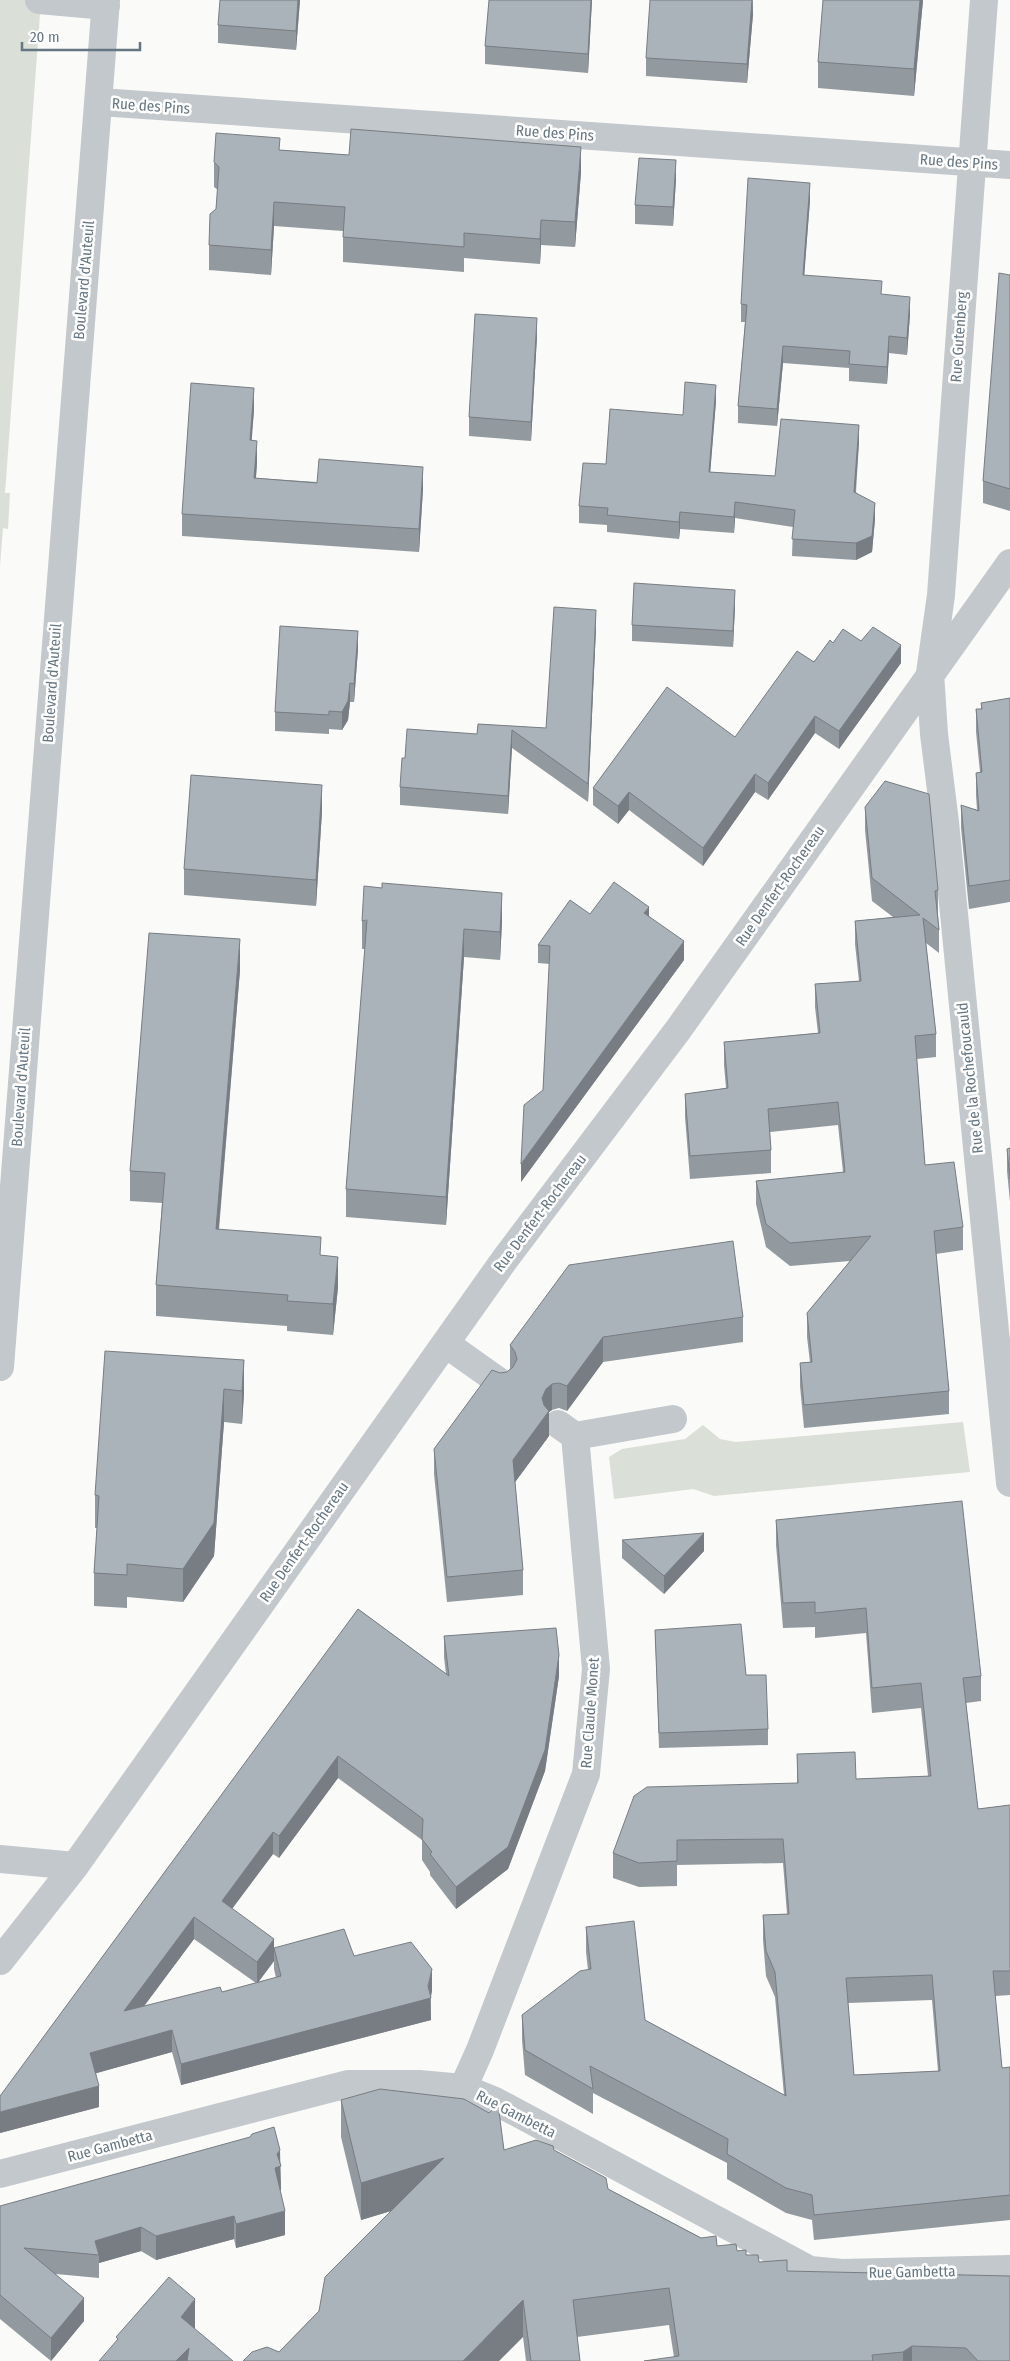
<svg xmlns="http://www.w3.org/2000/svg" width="1010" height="2361" font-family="'Fira Sans Condensed',sans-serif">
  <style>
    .green { fill: #dadfd7 }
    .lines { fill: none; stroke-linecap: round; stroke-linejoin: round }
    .minor { stroke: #c3c8cc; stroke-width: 28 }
    .wall { fill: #929a9f; fill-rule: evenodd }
    .shaded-wall { fill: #777d82 }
    .building { fill: #aab3b9; stroke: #777d82; fill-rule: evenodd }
    .labels { text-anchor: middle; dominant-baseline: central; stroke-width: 5; stroke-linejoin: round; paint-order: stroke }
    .street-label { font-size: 15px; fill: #657683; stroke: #fff }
  </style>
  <rect width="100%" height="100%" fill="#fafaf8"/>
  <path class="green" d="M0,0H41L5,493H10L8,529L3,528L0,566Z
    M963,1422L970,1472L714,1496L693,1489L614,1499L609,1457L622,1449L685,1439L703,1425L720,1439L736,1442Z"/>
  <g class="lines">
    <path class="minor" d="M39,0L106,6
      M984,0L941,595L930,673L934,734L945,822L1010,1483
      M100,102L1010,165
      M446,1344L501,1383
      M0,1367L106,0
      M558,1424L575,1436L673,1419
      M0,1859L75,1866
      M0,1961L75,1866L505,1259L678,1030L1010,563
      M463,2088L480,2050L586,1774L596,1669L575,1436
      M0,2174L348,2084H419L463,2088L495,2101L810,2270L842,2273L1010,2269"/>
  </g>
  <path class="wall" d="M300,0L296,50L218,43V25Z
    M592,0L588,73L485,64V46Z
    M753,0V14L747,83L646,76V58Z
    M923,0L914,96L818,88V62Z
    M280,150L581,172L575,247L541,245L540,264L464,258V272L343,262V231L274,226L271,275L209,270V245L216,209L218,190L214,187V162Z
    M676,179L673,226L635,224V205Z
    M810,200L804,275L882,294L910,314L907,355L889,353L887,384L849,381V368L783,363L777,426L738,423V406L745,322H741V304Z
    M1010,275V511L983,503V481Z
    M537,336L531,441L469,436V417Z
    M716,401L710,472L775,476L859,442L856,492L875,519L872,552L856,560L792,556L793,527L735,518L734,533L680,529L679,539L607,532V525L579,523V506L606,464L683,415Z
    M254,410L251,440L257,463L256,478L423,489L419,552L182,536V514Z
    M735,606L733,647L632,641V625Z
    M596,628L588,802L512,748L508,814L400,805V787L405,758L477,734L478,724L546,728Z
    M861,641L901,663L839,749L815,733L768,800L755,792L703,866L629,810L618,824L593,805V788L735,737L833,643Z
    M358,649L354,702H350L348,720L342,730L329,729V734L275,731V712Z
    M1010,698V902L969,909L961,828V805L977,810L976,795V773L980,772L976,732V709H981V703Z
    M865,807L938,890V914L939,930V953L926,943L936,1034V1057L917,1059L925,1165L963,1227V1250L936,1254L949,1391V1414L804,1428L800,1386V1363L810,1362L807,1337V1313L850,1261L790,1266L766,1247L756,1204V1181L843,1172L838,1125L770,1132L771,1150V1173L690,1179L685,1117V1094L726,1088L724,1065V1042L818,1033L815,1007V984L859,981L855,944V921L893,917L872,901L865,830Z
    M322,811L316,906L184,895V869Z
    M590,914L649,916L684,960L521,1182L543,1090L550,964L538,963V945Z
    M362,921L502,922L500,960L464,957L446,1225L346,1217V1189L365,949H362Z
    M240,970L219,1230L321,1255L338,1287L333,1335L287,1331V1326L156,1316V1285L162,1203L130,1201V1171Z
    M1010,1148V1202L1007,1171V1149Z
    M743,1317V1342L603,1362L567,1411L559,1408L552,1410L549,1412V1436L515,1482L523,1570V1595L447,1602L434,1474V1449L500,1373L507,1372L510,1369V1345Z
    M244,1360V1393L242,1424L224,1422L214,1556L183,1602L127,1597V1608L94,1606V1573L97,1528H95V1495Z
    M776,1520L981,1676V1701L966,1703L978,1809L1010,1805V1995L995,1996L1002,2068L1010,2067V2220L814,2240L812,2220L786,2213L727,2179V2163L593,2093V2114L525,2075L522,2040V2015L588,1970L586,1952V1927L645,2020L784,2095L775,1997L766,1976L763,1940V1915L787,1914L783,1863L677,1865V1886L639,1887L613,1878V1853L797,1783V1754L856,1779L928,1776L921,1708L872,1713L866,1633L815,1638V1627L783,1628L776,1545ZM932,2000L938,2071L854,2075L848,2003Z
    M622,1540L704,1551L664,1594L622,1558Z
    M358,1609L446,1674L444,1657V1636L559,1676L545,1771L508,1869L456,1909L430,1875V1872L422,1860V1840L338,1778L279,1858L273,1854L232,1909L274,1948L354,1956L432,1991L431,1997V2020L181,2085L172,2052L96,2073L99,2107L0,2133ZM194,1939L256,1983L222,1992L144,2006ZM274,1961V1969L276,1978L258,1982Z
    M655,1630L768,1729V1745L659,1748Z
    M341,2100L504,2150H554L608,2189L717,2246L737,2251L746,2255L759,2262L787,2271L1010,2361H644L674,2357L669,2325L577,2337L580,2361H526L523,2337L279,2352L319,2311L391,2211L361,2220L341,2137Z
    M280,2163L281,2190H280L285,2235L236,2248L234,2239L156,2260L141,2251L99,2263V2278L56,2274L84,2321L51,2361L0,2319V2206Z"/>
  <path class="shaded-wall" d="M298,0H300L296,50V31Z
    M591,0H592L588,73V54Z
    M752,0L753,14L747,83V64Z
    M920,0H923L914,96V69Z
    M581,147V172L575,247V222Z
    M676,160V179L673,226V207Z
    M810,183V200L803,292V275Z
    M274,202V226L271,275V250Z
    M541,220V245L540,264V239Z
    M910,297V314L907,355V338Z
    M537,318V336L531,441V422Z
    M889,336V353L887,384V367Z
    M783,346V363L777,426V409Z
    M716,385V401L709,488V472Z
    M254,388V410L250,463V440Z
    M859,425V442L854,508V492Z
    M257,441V463L254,500V478Z
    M423,467V489L419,552V529Z
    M735,502V518L734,533V517Z
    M875,503V519L872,552L856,560V543Z
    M680,512V529L679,539V522Z
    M735,590V606L733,647V631Z
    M596,610V628L588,802V784Z
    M358,631V649L354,702V684Z
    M901,645V663L839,749V731Z
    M350,683V702L348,720L342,730V712Z
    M815,716V733L768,800V783Z
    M512,730V748L508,814V796Z
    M755,774V792L703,866V848Z
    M322,785V811L316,906V880Z
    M629,792V810L618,824V806Z
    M502,893V922L500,960V932Z
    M649,907V925L644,913Z
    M464,929V957L446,1225V1197Z
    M240,939V970L216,1260V1229Z
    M684,941V960L521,1182V1164Z
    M338,1257V1287L333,1335V1304Z
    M603,1337V1362L567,1411V1386Z
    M244,1360V1393L242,1424V1391Z
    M552,1384V1410L549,1412V1436L513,1485V1460L542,1398L546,1389Z
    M224,1389V1422L214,1556L183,1602V1569Z
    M704,1533V1551L664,1594V1576Z
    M559,1655V1676L545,1771L508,1869L456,1909V1887Z
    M338,1756V1778L279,1858V1836Z
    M273,1832V1854L222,1922V1901Z
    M194,1917V1939L124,2033V2011Z
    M274,1939V1961L257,1984V1962Z
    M432,1969V1991L430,1998L431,2020L181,2085V2064L428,1986Z
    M172,2030V2052L90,2075V2053Z
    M99,2086V2107L0,2133V2112Z
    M280,2150L281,2190L275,2191V2168L277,2154Z
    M444,2158V2195L361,2220V2183Z
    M285,2211V2235L236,2248V2224Z
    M234,2216V2239L156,2260V2236Z
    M141,2227V2251L99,2263V2255L95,2241Z
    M84,2298V2321L51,2361V2338Z
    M195,2299V2336L181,2317Z
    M523,2300V2337L499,2361H463Z
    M912,2346V2361H903V2352Z
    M189,2348V2361H176Z"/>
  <path class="building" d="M220,0H298L296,31L218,25Z
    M489,0H591L588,54L485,46Z
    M650,0H752L747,64L646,58Z
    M823,0H920L914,69L818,62Z
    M351,129L581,147L575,222L541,220L540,239L464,233V247L343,237L345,207L274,202L271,250L209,245L210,214L216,209L219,167L214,162L216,133L280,138L279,150L349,155Z
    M639,158L676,160L673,207L635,205Z
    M748,178L810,183L803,275L882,281L881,294L910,297L907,338L889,336L887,367L849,364L850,351L783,346L777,409L738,406L747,305L741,304Z
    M999,273L1010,275V489L983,481Z
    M475,314L537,318L531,422L469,417Z
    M685,382L716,385L709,472L775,476L781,419L859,425L854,492L875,503L872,536L856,543L792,539L795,510L735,502L734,517L680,512L679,522L607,515L608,508L579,506L583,463L606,464L610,409L683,415Z
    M191,383L254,388L250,440L257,441L254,478L317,483L319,459L423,467L419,529L182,514Z
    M634,583L735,590L733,631L632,625Z
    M554,607L596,610L588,784L512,730L508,796L400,787L402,758H405L407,729L477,734L478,724L546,728Z
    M280,626L358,631L354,684L350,683L348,701L342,712L329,711V715L275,712Z
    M873,627L901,645L839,731L815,716L768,783L755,774L703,848L629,792L618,806L593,788L667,687L735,737L797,651L814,662L830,640L833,643L843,629L861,641Z
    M1010,698V880L969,886L961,805L979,811L976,773L982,772L976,709H982L981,703Z
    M191,775L322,785L316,880L184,869Z
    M885,781L929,794L938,890L935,891L939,930L923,918L936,1034L915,1036L925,1165L954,1162L963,1227L934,1231L949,1391L804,1405L800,1363L812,1362L807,1313L871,1236L790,1243L766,1224L756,1181L845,1172L838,1102L768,1109L771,1150L690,1156L685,1094L728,1088L724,1042L820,1033L815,984L861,981L855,921L920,915L872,878L865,807Z
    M614,882L649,907L644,913L684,941L521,1164L524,1105L543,1090L550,946L538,945L570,900L590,914Z
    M382,883L502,893L500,932L464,929L446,1197L346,1189L367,920L362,921L364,886L382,888Z
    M149,933L240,939L216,1229L321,1237L320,1255L338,1257L333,1304L287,1301L288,1295L156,1285L165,1173L130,1171Z
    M1010,1148V1179L1007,1149Z
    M733,1241L743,1317L603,1337L567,1386L559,1383L552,1384L546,1389L542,1398L544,1405L549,1411L513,1460L523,1570L447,1577L434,1449L492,1370L500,1373L507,1372L513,1367L517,1359L515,1352L510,1345L569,1265Z
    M105,1351L244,1360L242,1391L224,1389L214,1523L183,1569L127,1564V1575L94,1573L99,1496L95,1495Z
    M962,1501L981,1676L963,1678L978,1809L1010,1805V1971H993L1002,2068L1010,2067V2195L814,2215L812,2195L786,2188L727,2154L728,2139L590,2066L593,2089L525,2050L522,2015L580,1971L591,1969L586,1927L634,1921L645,2020L786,2096L775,1972L766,1951L763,1915L789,1914L783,1839L677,1840V1861L639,1863L613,1853L634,1796L647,1787L798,1783L797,1754L855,1752L856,1779L931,1776L921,1683L872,1688L866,1608L815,1613V1602L783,1603L776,1520ZM932,1975L940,2071L854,2075L846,1978Z
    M704,1533L664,1576L622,1540Z
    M358,1609L449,1676L444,1636L556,1628L559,1655L545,1750L508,1847L456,1887L430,1854L432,1852L422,1839L423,1819L338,1756L279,1836L273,1832L222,1901L274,1939L257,1962L194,1917L124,2011L220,1987L222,1992L281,1976L274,1948L344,1929L354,1956L411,1942L432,1969L428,1986L431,1998L181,2064L172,2030L90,2053L99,2086L0,2112V2096Z
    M741,1624L746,1675H766L768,1729L659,1733L655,1630Z
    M380,2089L464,2099L489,2113L498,2104L504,2150L536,2140L553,2146L554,2150L606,2178L608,2189L701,2238L716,2236L717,2246L736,2244L737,2251L746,2250V2255H758L759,2262L787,2260V2271L1010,2276V2361H978L966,2348L912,2346L903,2352L872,2355L873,2361H644L679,2356L669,2288L573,2300L580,2361H531L523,2300L463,2361H243L252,2352L267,2347L279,2352L319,2311L325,2277L444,2158L361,2183L341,2100Z
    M274,2127L280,2150L277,2154L281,2166L275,2168L285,2211L236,2224L234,2216L156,2236L141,2227L95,2241L99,2255L24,2248L84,2298L51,2338L0,2295V2206L250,2137L252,2134Z
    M169,2277L195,2299L181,2317L233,2361H187L189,2348L176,2361H99L118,2339L116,2337Z"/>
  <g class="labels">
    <g class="street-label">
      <text transform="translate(151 106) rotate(4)">Rue des Pins</text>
      <text transform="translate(555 133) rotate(4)">Rue des Pins</text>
      <text transform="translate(959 162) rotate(4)">Rue des Pins</text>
      <text transform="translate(84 280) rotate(-85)">Boulevard d'Auteuil</text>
      <text transform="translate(959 337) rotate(-86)">Rue Gutenberg</text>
      <text transform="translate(52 683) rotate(-86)">Boulevard d'Auteuil</text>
      <text transform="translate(780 886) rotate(-55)">Rue Denfert-Rochereau</text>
      <text transform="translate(970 1078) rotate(-96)">Rue de la Rochefoucauld</text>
      <text transform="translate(21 1087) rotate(-86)">Boulevard d'Auteuil</text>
      <text transform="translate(540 1213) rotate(-53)">Rue Denfert-Rochereau</text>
      <text transform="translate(304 1542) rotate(-55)">Rue Denfert-Rochereau</text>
      <text transform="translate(590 1713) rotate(-86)">Rue Claude Monet</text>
      <text transform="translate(516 2114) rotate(27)">Rue Gambetta</text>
      <text transform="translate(110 2146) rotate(-15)">Rue Gambetta</text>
      <text transform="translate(912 2272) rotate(-1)">Rue Gambetta</text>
    </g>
  </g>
  <path d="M22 42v8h118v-8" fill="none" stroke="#657683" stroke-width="2.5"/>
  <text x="30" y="42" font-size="15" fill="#657683" stroke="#ffffff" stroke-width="4" paint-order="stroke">20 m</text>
</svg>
